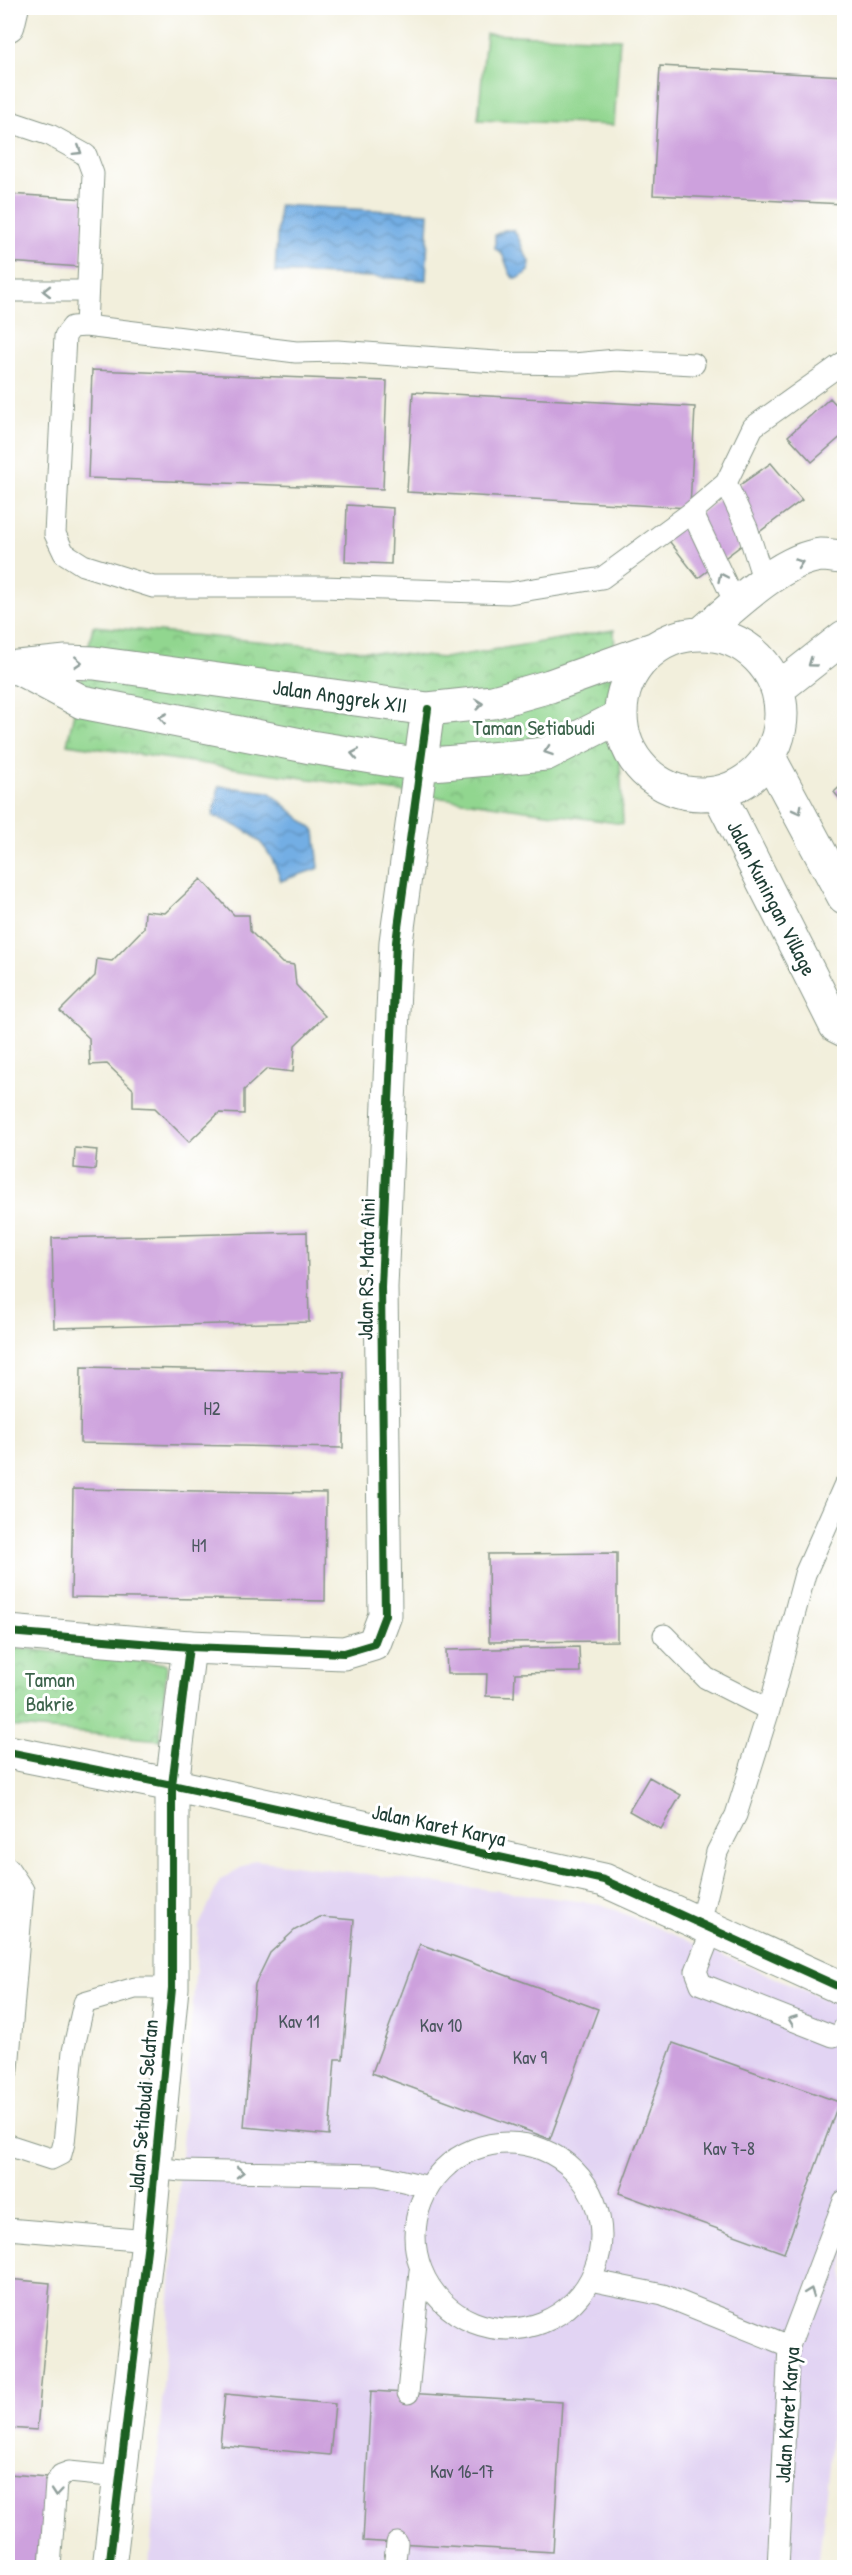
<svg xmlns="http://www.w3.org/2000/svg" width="852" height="2575" font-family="'Patrick Hand',sans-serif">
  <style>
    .built { fill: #e2d4f3 }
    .grass { fill: #91d68f; stroke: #588a62; stroke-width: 1.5 }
    .park { fill: url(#park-crowns); stroke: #588a62; stroke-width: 1.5 }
    .water { fill: url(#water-waves); stroke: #49768c; stroke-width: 1.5 }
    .building { fill: #cda1dd }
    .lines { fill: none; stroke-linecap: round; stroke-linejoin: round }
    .service-casing { stroke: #889688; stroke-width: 23 }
    .minor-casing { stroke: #889688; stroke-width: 35 }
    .tertiary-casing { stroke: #889688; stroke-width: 35 }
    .service { stroke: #fff; stroke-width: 21 }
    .minor { stroke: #fff; stroke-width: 33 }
    .tertiary { stroke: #fff; stroke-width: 33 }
    .cycleway-casing { stroke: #fff; stroke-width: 11 }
    .cycleway { stroke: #1b5e20; stroke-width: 8 }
    .oneway { stroke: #8f9e9a }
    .labels { text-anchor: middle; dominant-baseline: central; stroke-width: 6; stroke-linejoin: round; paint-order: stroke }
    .number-label { font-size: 18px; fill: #4a565e }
    .street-label { font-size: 21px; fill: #1f3d34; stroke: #fff }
    .park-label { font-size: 21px; fill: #3c634b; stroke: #fff }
  </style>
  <defs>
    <pattern id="park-crowns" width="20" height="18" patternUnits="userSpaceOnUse" patternTransform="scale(1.5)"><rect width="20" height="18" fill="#91d68f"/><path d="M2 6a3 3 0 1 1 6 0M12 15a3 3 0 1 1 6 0" fill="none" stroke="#76af76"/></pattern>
    <pattern id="water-waves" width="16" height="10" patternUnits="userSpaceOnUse" patternTransform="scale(1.5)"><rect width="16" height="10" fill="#73aee4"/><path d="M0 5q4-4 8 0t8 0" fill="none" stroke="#5e8fba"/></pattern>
  </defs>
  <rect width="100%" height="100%" fill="#fff"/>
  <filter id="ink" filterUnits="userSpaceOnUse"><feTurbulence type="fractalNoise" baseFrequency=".0167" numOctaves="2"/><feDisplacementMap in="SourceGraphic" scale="12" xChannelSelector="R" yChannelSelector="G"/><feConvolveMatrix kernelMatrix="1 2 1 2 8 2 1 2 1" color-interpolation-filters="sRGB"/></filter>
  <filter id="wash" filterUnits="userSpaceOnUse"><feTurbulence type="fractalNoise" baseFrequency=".008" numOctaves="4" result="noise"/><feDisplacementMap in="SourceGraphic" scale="24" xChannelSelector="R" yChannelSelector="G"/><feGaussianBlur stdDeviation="1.35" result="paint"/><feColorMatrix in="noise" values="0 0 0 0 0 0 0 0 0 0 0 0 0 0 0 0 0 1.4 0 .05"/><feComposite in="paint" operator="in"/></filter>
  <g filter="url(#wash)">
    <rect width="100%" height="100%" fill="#f2efdc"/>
    <path class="built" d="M254,1860L601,1904L844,2007V2323L836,2345L829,2465L818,2567L149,2568L199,1926L220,1880Z"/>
    <path class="grass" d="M486,34L620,39L614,125L478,120Z"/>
    <path class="park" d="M93,626L444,658L614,630L623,824L67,744Z
      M8,1647L167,1664L160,1740L8,1726Z"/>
    <path class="water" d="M279,205L429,213L426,280L275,272Z
      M504,230H513C523,240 520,251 530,261L529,271L519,278H513C505,269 507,253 495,249V235Z
      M219,786L269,792L315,831L319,868L281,881C268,841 251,830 213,816Z"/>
    <g id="blocks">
      <path class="building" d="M660,66L844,76V204L653,195Z
        M8,194L86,199L81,267L8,262Z
        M92,370L387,381L383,489L88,478Z
        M413,392L695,407L690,508L407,492Z
        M830,398L844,413V434L812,462L788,436Z
        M771,463L802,500L698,578L666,537Z
        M347,505L393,508L391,564L345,562Z
        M844,783V804L834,792Z
        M201,879L234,915H249L250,931L282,963L294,965L296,985L325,1016L295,1045L293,1072L267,1069L244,1090V1114L219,1113L189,1142L155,1108L133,1107V1089L107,1064L90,1065L89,1038L60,1011L95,976L97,959L112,961L144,928L145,911L165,913Z
        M75,1148L97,1150L95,1170L74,1168Z
        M307,1232L309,1322L54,1328L52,1238Z
        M81,1367L344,1372L343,1448L80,1443Z
        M73,1489L326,1493L325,1601L71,1597Z
        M617,1553V1641L489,1642L488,1554Z
        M579,1647L580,1672L515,1673L514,1697L486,1696L487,1674H447L446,1650Z
        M649,1777L681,1795L661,1829L629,1811Z
        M320,1917L354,1920L343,2059H335L329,2135L244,2127L255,1984L270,1953L295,1930Z
        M420,1944L598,2009L550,2139L372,2073Z
        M673,2043L839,2102L784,2253L619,2193Z
        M8,2279L50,2283L37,2430L8,2428Z
        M371,2391L562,2402L553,2552L363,2541Z
        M225,2394L335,2404L330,2455L220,2445Z
        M8,2474L47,2477L39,2568H8Z"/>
    </g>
  </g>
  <g filter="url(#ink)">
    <use href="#blocks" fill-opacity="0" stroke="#889688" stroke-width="1.5"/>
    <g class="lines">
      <g class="service-casing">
        <path id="service" d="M8,121L50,135L86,155L93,174L86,326
          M8,291H87
          M694,364L616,360L574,364L511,363L337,351L296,352L86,326L72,327L65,336L55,534L64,553L83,565L153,587H322L509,593L602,578L692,512L726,483L753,427L844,362
          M726,483L747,528L764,582
          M692,512L736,605
          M664,1635L706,1678L769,1710
          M8,1868L23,1890L8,2069
          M700,1924L717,1852L736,1815L769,1710L805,1574L844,1486
          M712,1930L696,1971L701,1984L833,2036L842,2033L844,2028
          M415 2236a93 93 0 1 1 186 0a93 93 0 1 1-186 0Z
          M8,2145L51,2159L61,2154L64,2143L73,2051L84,2003L135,1988H172
          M155,2168L181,2171L378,2175L429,2187
          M8,2229L148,2241
          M590,2280L663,2295L789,2346
          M408,2393L420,2271
          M50,2568L56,2483L61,2475L69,2472L120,2477
          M394,2568L397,2543
          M778,2568L789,2346L844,2201"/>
      </g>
      <g class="minor-casing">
        <path id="minor" d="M621 714a80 80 0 1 1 160 0a80 80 0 1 1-160 0Z
          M701,634C732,608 781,559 821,555C829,555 837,557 844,557
          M8,668L66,662L94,663L428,709L493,702L550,686L653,649
          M20,669L82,702L311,747L421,765L546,754L619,717
          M779,688L844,637
          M770,759L844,897
          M719,794L836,1026L844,1030
          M189,1647L344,1653L374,1644L385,1615L381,1287L396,942L428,709
          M172,1785L604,1880L844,1989"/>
      </g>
      <g class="tertiary-casing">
        <path id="tertiary" d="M8,25L12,8
          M8,1632L189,1647L172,1785V1988L148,2241L109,2568
          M8,1752L172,1785"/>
      </g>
      <use href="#service" class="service"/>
      <use href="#minor" class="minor"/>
      <use href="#tertiary" class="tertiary"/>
      <g class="cycleway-casing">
        <path id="cycleway" d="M8,1632L189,1647L344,1653L374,1644L385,1615L381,1287L396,942L428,709
          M8,1752L172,1785L604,1880L844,1989
          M109,2568L148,2241L172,1988V1785L189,1647"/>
      </g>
      <use href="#cycleway" class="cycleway"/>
    </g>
    <defs><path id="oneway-chevron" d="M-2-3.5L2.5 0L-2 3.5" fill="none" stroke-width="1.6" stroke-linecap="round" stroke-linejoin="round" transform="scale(1.5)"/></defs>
    <g class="oneway">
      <use href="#oneway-chevron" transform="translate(78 151) rotate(32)"/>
      <use href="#oneway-chevron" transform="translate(47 291) rotate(180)"/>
      <use href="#oneway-chevron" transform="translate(799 563) rotate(-19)"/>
      <use href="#oneway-chevron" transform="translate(722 577) rotate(-115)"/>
      <use href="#oneway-chevron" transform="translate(78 662) rotate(3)"/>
      <use href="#oneway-chevron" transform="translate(812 663) rotate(144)"/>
      <use href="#oneway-chevron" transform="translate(479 704) rotate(-6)"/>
      <use href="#oneway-chevron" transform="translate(163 718) rotate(-169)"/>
      <use href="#oneway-chevron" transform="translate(548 751) rotate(161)"/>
      <use href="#oneway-chevron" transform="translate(355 754) rotate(-170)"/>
      <use href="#oneway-chevron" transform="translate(798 810) rotate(62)"/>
      <use href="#oneway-chevron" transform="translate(792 2020) rotate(-159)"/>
      <use href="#oneway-chevron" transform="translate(240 2172) rotate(1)"/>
      <use href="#oneway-chevron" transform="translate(810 2292) rotate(-69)"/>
      <use href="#oneway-chevron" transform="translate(56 2493) rotate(95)"/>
    </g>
  </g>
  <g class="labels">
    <g class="number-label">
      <text x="212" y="1408">H2</text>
      <text x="199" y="1545">H1</text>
      <text x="299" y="2021">Kav 11</text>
      <text x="441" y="2025">Kav 10</text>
      <text x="530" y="2057">Kav 9</text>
      <text x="729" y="2148">Kav 7-8</text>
      <text x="462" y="2471">Kav 16-17</text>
    </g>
    <g class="street-label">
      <text transform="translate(340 696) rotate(8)">Jalan Anggrek XII</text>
      <text transform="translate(772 898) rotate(63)">Jalan Kuningan Village</text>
      <text transform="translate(366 1269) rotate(-89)">Jalan RS. Mata Aini</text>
      <text transform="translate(439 1825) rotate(12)">Jalan Karet Karya</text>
      <text transform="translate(143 2106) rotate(-85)">Jalan Setiabudi Selatan</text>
      <text transform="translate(787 2415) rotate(-86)">Jalan Karet Karya</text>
    </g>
    <g class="park-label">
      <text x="534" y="727">Taman Setiabudi</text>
      <text x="50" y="1679">Taman<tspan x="50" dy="24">Bakrie</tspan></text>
    </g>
  </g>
  <rect width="852" height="2575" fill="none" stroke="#fff" stroke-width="30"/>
</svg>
